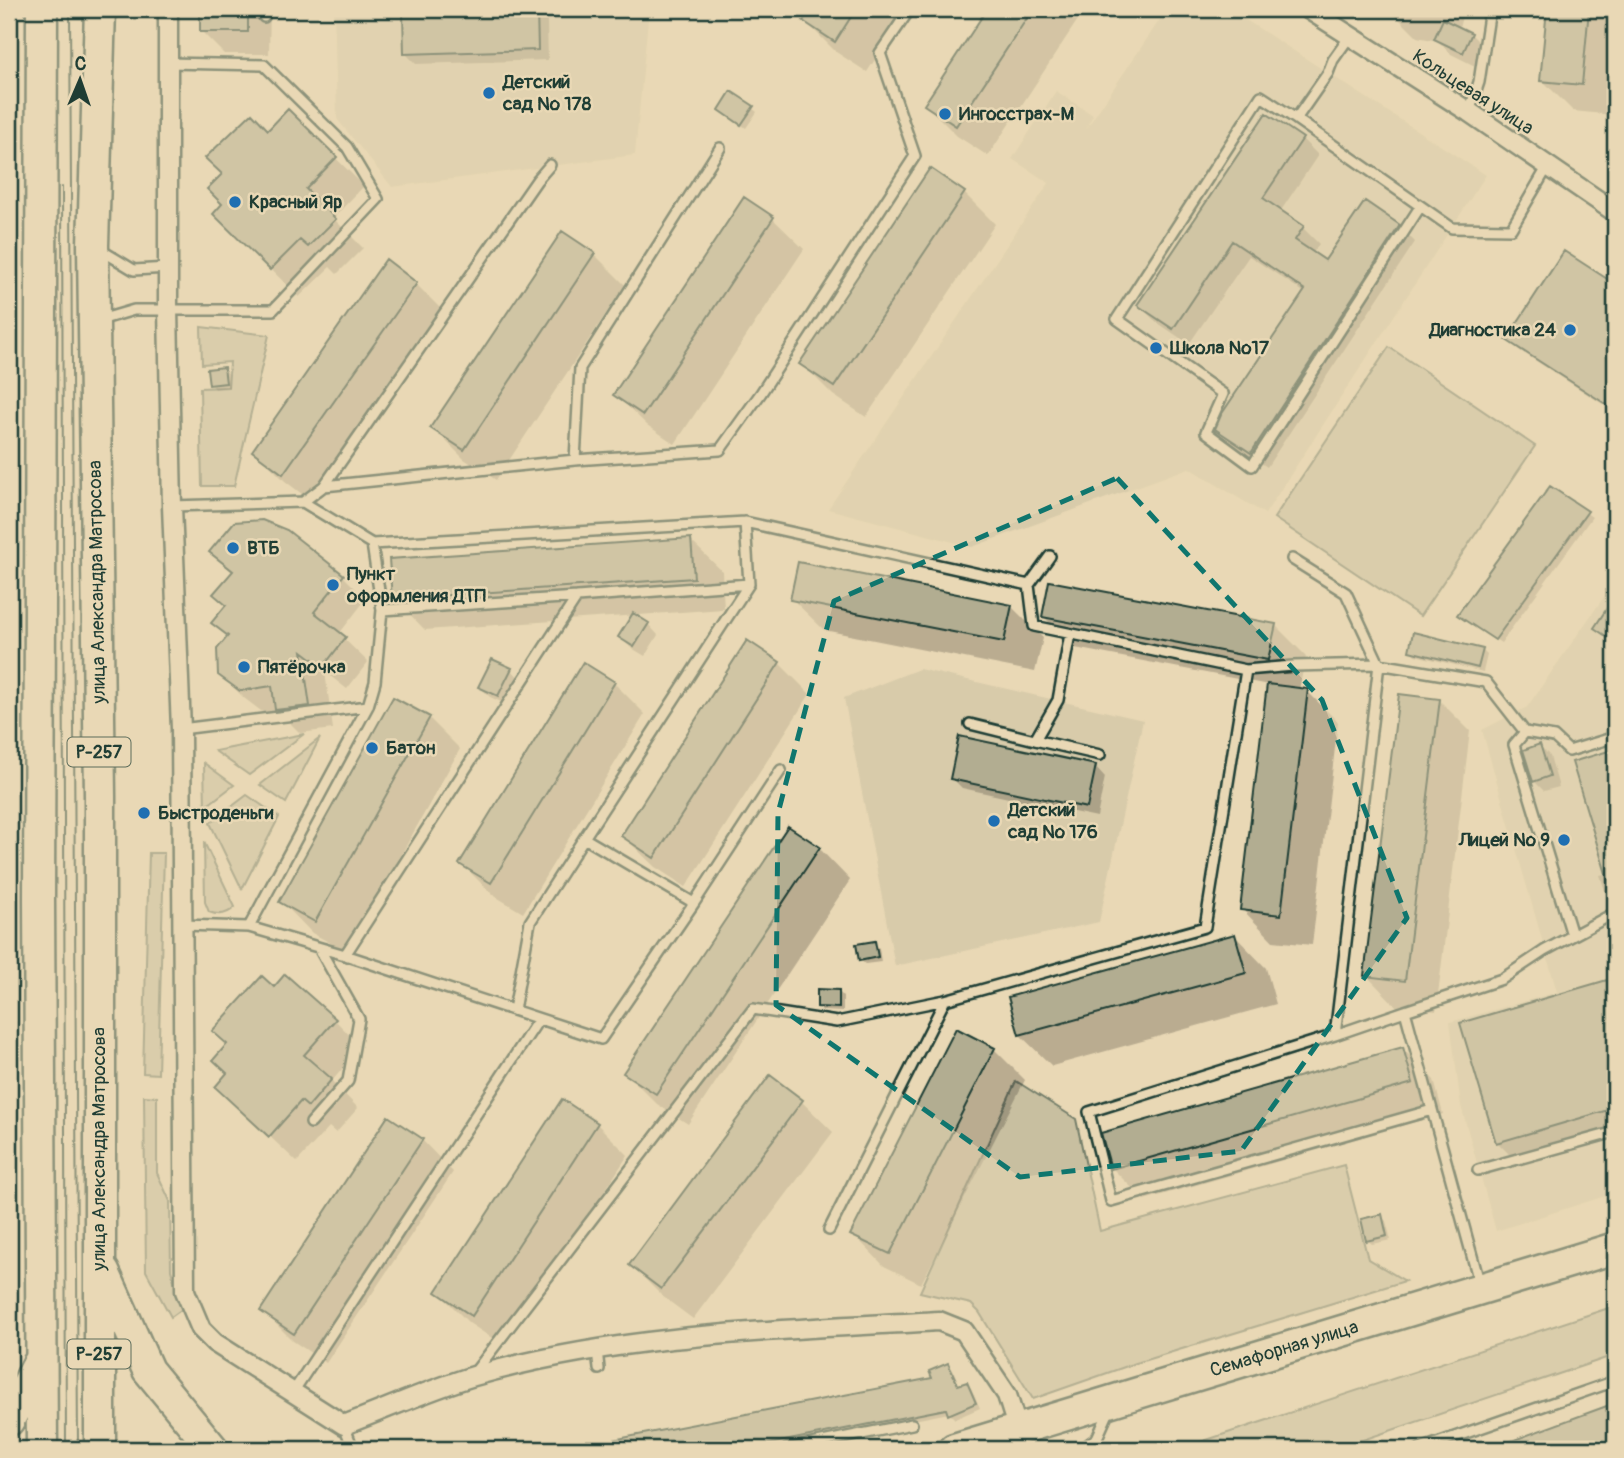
<svg xmlns="http://www.w3.org/2000/svg" width="1624" height="1458" font-family="Pangolin,sans-serif">
  <style>
    .built { fill: #d8cbaa }
    .green { fill: #c8bfa0; stroke: #747e6a; stroke-width: 2 }
    .shadow { fill: #0003 }
    .building { fill: #b2ad91; stroke: #1f3d34; stroke-width: 2 }
    .lines { fill: none; stroke-linecap: round; stroke-linejoin: round }
    .service-casing { stroke: #1f3d34; stroke-width: 14 }
    .minor-casing { stroke: #1f3d34; stroke-width: 23 }
    .trunk-casing { stroke: #1f3d34; stroke-width: 35 }
    .service { stroke: #e9d8b5; stroke-width: 9 }
    .minor { stroke: #e9d8b5; stroke-width: 18 }
    .trunk { stroke: #e9d8b5; stroke-width: 30 }
    .tram { stroke: #1f3d34; stroke-width: 2 }
    .marked { fill: none; stroke: #0f766e; stroke-width: 5; stroke-dasharray: 14 9; stroke-linejoin: round }
    .poi-dot { fill: #1f6fb2; stroke: #e9d8b5; stroke-width: 2.5 }
    .labels { text-anchor: middle; dominant-baseline: central; stroke-width: 5; stroke-linejoin: round; paint-order: stroke }
    .shield { fill: #e9d8b5; stroke: #5c6c5b; stroke-width: 2 }
    .shield-label { font-size: 18px; font-weight: bold; fill: #1f3d34 }
    .poi-label { font-size: 19px; font-weight: bold; fill: #1f3d34; stroke: #e9d8b5; text-anchor: start }
    .street-label { font-size: 19px; fill: #1f3d34; stroke: #e9d8b5 }
  </style>
  <rect width="100%" height="100%" fill="#e9d8b5"/>
  <filter id="ink" filterUnits="userSpaceOnUse"><feTurbulence type="fractalNoise" baseFrequency=".0143" numOctaves="2"/><feDisplacementMap in="SourceGraphic" scale="14" xChannelSelector="R" yChannelSelector="G"/><feConvolveMatrix kernelMatrix="1 2 1 2 8 2 1 2 1" color-interpolation-filters="sRGB"/></filter>
  <g filter="url(#ink)">
    <path class="built" d="M334,9H649L635,155L392,187L337,119Z
      M1167,9H1229L1486,175L1265,514L1189,468L972,547L828,509L1049,183L1012,159L1056,91L1093,115L1086,129Z
      M1615,581V1193L1496,1231L1461,1106L1450,1022L1557,992L1482,730L1527,707Z
      M919,669L1143,720L1099,922L895,966L844,698Z"/>
    <path class="green" d="M201,327L269,335L234,486H202L200,388L228,387L230,362L202,364Z
      M1389,347L1535,446L1420,616L1274,518Z
      M304,734L249,775L215,751Z
      M320,738L286,803L260,785Z
      M204,763L234,785L205,807Z
      M247,795L279,817L242,889L210,823Z
      M204,842L235,907C227,915 219,916 209,912L205,902Z
      M149,853H164L158,1074L143,1073Z
      M1016,1081L1076,1119L1100,1231L1344,1165L1368,1259L1405,1281L1136,1363L1033,1399L979,1312L971,1304L920,1292Z
      M144,1096L157,1097V1173L170,1201L171,1270L182,1309L171,1317L146,1271Z
      M1615,1306V1355L1336,1449H1179Z"/>
    <path class="shadow" d="M202,9H270L269,54H224L202,32Z
      M813,9H908L867,72L836,52L805,21Z
      M989,9H1085L988,156L957,136L926,105Z
      M1389,9H1464L1459,28L1471,34L1487,50L1479,68L1451,54L1438,41L1417,37Z
      M1549,9H1615V88L1613,115L1573,111L1542,80Z
      M537,11L547,21L548,60L416,64L405,53Z
      M752,108L757,112L746,128L725,114Z
      M288,111L364,186L333,218L363,248L337,274L330,267L299,297L215,214L224,204L268,132Z
      M1302,139L1318,155L1280,212L1303,228L1319,244L1312,254L1326,262L1399,226L1415,242L1267,467L1233,444L1217,428L1305,293L1249,256L1189,344L1155,321L1139,305Z
      M964,193L995,224L866,417L833,395L802,364Z
      M772,218L804,249L675,444L647,425L615,394Z
      M1564,253L1615,286V412L1519,350L1508,339Z
      M594,254L625,285L496,480L464,459L433,428Z
      M416,284L447,315L315,504L285,481L254,450Z
      M223,368L228,373L229,387L215,389L211,384Z
      M1550,488L1592,517L1501,643L1464,619Z
      M690,540L722,571L724,609L425,630L394,598Z
      M211,552L343,576L366,599L339,634L368,662L347,689L325,672L333,729L300,733L279,712L265,714L244,698L220,674L229,638L214,623L228,606L233,573Z
      M792,599L1011,606L1043,638L1035,672L824,630Z
      M634,615L648,624L658,635L645,656L630,647L620,637Z
      M1044,617L1275,625L1306,656L1299,690L1307,691L1338,722L1312,945L1273,941L1242,909L1269,685L1075,648Z
      M1411,650H1482L1487,655L1483,672L1415,655Z
      M779,663L810,694L686,887L655,867L623,836Z
      M584,665L614,683L645,714L523,913L493,895L461,863Z
      M511,669L521,680L508,705L490,697L480,687Z
      M1439,700L1470,731L1436,1011L1397,1007L1366,975Z
      M429,718L460,749L347,952L312,933L281,901Z
      M1540,746L1550,756L1559,787L1544,791L1534,781Z
      M1615,751V903L1606,894L1600,875L1608,873L1575,763Z
      M1095,766L1105,777L1097,817L962,788L952,778Z
      M788,829L819,848L850,880L688,1124L657,1104L626,1073Z
      M1235,936L1266,968L1276,1004L1052,1066L1020,1035Z
      M874,943L879,948L881,962L865,964L860,960Z
      M1606,982L1612,988L1615,987V1126L1511,1156L1497,1142Z
      M274,989L335,1020L361,1047L332,1081L358,1108L336,1133L329,1127L297,1162L217,1087L229,1074Z
      M838,991L843,996V1012L823,1011L818,1007Z
      M9,1017H12L17,1022V1036H9Z
      M994,1049L1025,1080L921,1284L884,1266L853,1234Z
      M1403,1049L1434,1080L1443,1114L1144,1200L1113,1169L1104,1135Z
      M801,1101L833,1132L693,1319L662,1296L631,1265Z
      M597,1124L628,1155L504,1346L469,1323L438,1292Z
      M422,1140L453,1172L326,1363L293,1341L262,1310Z
      M1381,1216L1386,1221L1391,1240L1372,1244L1367,1240Z
      M948,1365L953,1370L960,1386L967,1384L971,1388L980,1408L955,1419L949,1413L769,1449H572L935,1379Z
      M1615,1405V1446L1607,1449H1495Z"/>
    <path class="building" d="M200,9H248V32H200Z
      M537,9L538,50L404,54L403,13Z
      M811,9H856L835,42L803,21Z
      M987,9H1033L956,126L924,105Z
      M1547,9H1589L1582,85L1540,81Z
      M1443,19L1472,33L1463,53L1434,39Z
      M731,91L754,106L741,125L719,110Z
      M288,109L337,157L306,189L336,219L308,247L300,240L270,270L213,214L222,204L207,189L222,174L205,158L252,113L268,130Z
      M1266,113L1303,138L1263,198L1304,226L1295,240L1325,260L1365,201L1400,225L1251,453L1215,429L1221,415L1305,290L1232,241L1173,329L1137,305Z
      M930,168L965,192L834,387L799,364Z
      M744,197L774,217L643,415L613,395Z
      M562,231L595,253L464,450L430,428Z
      M1564,251L1615,284V410L1506,340Z
      M386,259L417,283L283,474L252,451Z
      M224,367L226,383L209,385L207,369Z
      M1550,486L1588,511L1495,640L1457,615Z
      M262,520L287,530L344,575L314,612L346,637L323,667L302,651L310,706L275,710L272,686L240,691L218,675L217,649L228,636L211,623L226,605L213,594L233,571L209,552L234,522Z
      M691,538L694,578L392,599L389,559Z
      M798,562L1012,605L1004,642L790,600Z
      M1049,581L1276,624L1268,660L1042,617Z
      M1615,596V642L1594,628Z
      M633,613L649,623L634,647L618,637Z
      M1413,632L1483,649L1478,668L1409,651Z
      M747,640L780,662L654,858L621,836Z
      M492,659L512,668L498,696L478,687Z
      M583,662L615,682L491,883L459,864Z
      M1267,684L1308,689L1281,915L1240,910Z
      M1399,694L1440,699L1405,981L1364,976Z
      M393,697L430,717L315,922L279,902Z
      M959,736L1096,765L1087,808L950,779Z
      M1540,744L1550,776L1533,782L1523,750Z
      M1615,749V890H1611L1572,762Z
      M788,826L820,847L656,1094L623,1073Z
      M1235,934L1246,973L1019,1035L1008,997Z
      M875,941L878,957L859,961L856,944Z
      M285,974L336,1019L304,1055L332,1079L308,1107L301,1101L269,1137L215,1087L227,1073L213,1060L227,1044L212,1031L262,976L274,987Z
      M1607,980L1609,987L1615,985V1108L1496,1143L1460,1023Z
      M817,989L839,990V1008L817,1007Z
      M956,1028L995,1048L890,1254L850,1235Z
      M1403,1047L1413,1083L1111,1169L1101,1133Z
      M770,1075L803,1100L661,1289L629,1265Z
      M562,1099L598,1123L472,1316L436,1292Z
      M388,1116L423,1139L294,1334L260,1311Z
      M1382,1214L1387,1236L1366,1241L1361,1219Z
      M948,1363L958,1385L967,1382L976,1403L948,1415L946,1409L744,1449H608L607,1441L932,1378L929,1371Z
      M1615,1403V1440L1591,1449H1495V1447Z"/>
    <g class="lines">
      <g class="service-casing">
        <path id="service" d="M264,9V17
          M1350,36L1333,60L1328,73L1296,119L1452,228L1511,229L1548,166
          M1469,112L1479,82L1490,9
          M1296,119L1261,96L1117,319L1223,394L1206,432L1252,466L1420,207
          M99,249L134,270L168,268
          M100,320L134,310H273L378,199L347,147L264,65L168,63
          M575,460L580,368L720,148
          M324,486L537,180L550,165
          M303,502L324,486L575,460L720,450L761,393L915,156L880,53L910,9
          M172,506L303,502L372,544L745,522L1029,585L1034,626L1246,670
          M1292,559L1346,593L1379,664L1335,1035L1405,1011L1480,1285
          M1029,585L1050,556
          M382,610L577,597
          M970,724L1035,740L1058,700L1070,634
          M181,729L368,706
          M1035,740L1100,755
          M584,838L749,584L745,522
          M694,903L781,770
          M182,925L249,927L345,955L601,1039L694,903L584,838L530,922L514,1010
          M249,927L368,706L375,682L382,610L372,544
          M1572,935L1514,745L1525,732L1554,737L1569,751L1615,737
          M345,955L577,597L749,584
          M1405,1011L1502,979L1544,951L1609,916
          M1335,1035L1089,1112L1111,1201L1432,1110
          M311,1123L348,1081L359,1019L319,948
          M1478,1170L1615,1132
          M829,1230L945,1000
          M597,1349L599,1369
          M475,1372L753,1009L837,1022L945,1000L1205,927L1246,670L1293,666L1379,664L1486,682L1525,732
          M293,1392L539,1019
          M344,1425L353,1449
          M787,1449L912,1424
          M1082,1449L1097,1438L1110,1409
          M1420,1449L1615,1381"/>
      </g>
      <g class="minor-casing">
        <path id="minor" d="M168,9V309L172,506L181,729L185,1291L201,1329L215,1343L344,1425C387,1409 430,1389 474,1376C625,1333 784,1330 939,1321L964,1331L1007,1395L1018,1430
          M1308,9L1469,112L1615,212"/>
      </g>
      <g class="trunk-casing">
        <g id="trunk">
          <path d="M104,1272L148,1370L213,1449"/>
          <path d="M9,1420L38,1364"/>
          <path d="M42,1449L39,900L42,9"/>
          <path d="M100,1449V796L93,245L100,9"/>
          <path id="s1" d="M954,1449L1615,1248"/>
        </g>
      </g>
      <use href="#service" class="service"/>
      <use href="#minor" class="minor"/>
      <use href="#trunk" class="trunk"/>
      <path class="tram" d="M70,9L78,1449
        M62,187L66,1449"/>
    </g>
  </g>
  <path d="M0 0H1624V1458H0ZM1117,478L1322,700L1407,918L1241,1151L1020,1177L776,1005L778,813L834,601Z" fill="#e9d8b5" fill-opacity=".55" fill-rule="evenodd"/>
  <path class="marked" d="M1117,478L1322,700L1407,918L1241,1151L1020,1177L776,1005L778,813L834,601Z"/>
  <g class="poi-dot">
    <circle cx="489" cy="93" r="7"/>
    <circle cx="945" cy="114" r="7"/>
    <circle cx="235" cy="202" r="7"/>
    <circle cx="1570" cy="330" r="7"/>
    <circle cx="1156" cy="348" r="7"/>
    <circle cx="233" cy="548" r="7"/>
    <circle cx="333" cy="585" r="7"/>
    <circle cx="244" cy="667" r="7"/>
    <circle cx="372" cy="748" r="7"/>
    <circle cx="144" cy="813" r="7"/>
    <circle cx="994" cy="821" r="7"/>
    <circle cx="1564" cy="840" r="7"/>
  </g>
  <g class="labels">
    <g class="shield">
      <rect x="67.5" y="737.5" width="63" height="29" rx="5"/>
      <rect x="67.5" y="1339.5" width="63" height="29" rx="5"/>
    </g>
    <g class="shield-label">
      <text x="99" y="752">Р-257</text>
      <text x="99" y="1354">Р-257</text>
    </g>
    <g class="poi-label">
      <text x="503" y="82">Детский<tspan x="503" dy="22">сад № 178</tspan></text>
      <text x="959" y="114">Ингосстрах-М</text>
      <text x="249" y="202">Красный Яр</text>
      <text x="1556" y="330" text-anchor="end">Диагностика 24</text>
      <text x="1170" y="348">Школа №17</text>
      <text x="247" y="548">ВТБ</text>
      <text x="347" y="574">Пункт<tspan x="347" dy="22">оформления ДТП</tspan></text>
      <text x="258" y="667">Пятёрочка</text>
      <text x="386" y="748">Батон</text>
      <text x="1008" y="810">Детский<tspan x="1008" dy="22">сад № 176</tspan></text>
      <text x="158" y="813">Быстроденьги</text>
      <text x="1550" y="840" text-anchor="end">Лицей № 9</text>
    </g>
    <g class="street-label">
      <text transform="translate(1473 92) rotate(33)">Кольцевая улица</text>
      <text transform="translate(97 582) rotate(-91)">улица Александра Матросова</text>
      <text transform="translate(99 1149) rotate(-90)">улица Александра Матросова</text>
      <text stroke="none"><textPath href="#s1" startOffset="345">Семафорная улица</textPath></text>
    </g>
  </g>
  <rect width="1624" height="1458" fill="none" stroke="#e9d8b5" stroke-width="35"/>
  <rect x="18" y="18" width="1589" height="1423" fill="none" stroke="#1f3d34" stroke-width="2.5" filter="url(#ink)"/>
  <g transform="translate(80 80) rotate(2)" stroke="#e9d8b5" stroke-width="5" paint-order="stroke">
  <path d="M0-5L12 26L0 18L-12 26Z" fill="#1f3d34"/>
  <text y="-10" font-size="19" font-weight="bold" text-anchor="middle" fill="#1f3d34">С</text>
  </g>
</svg>
